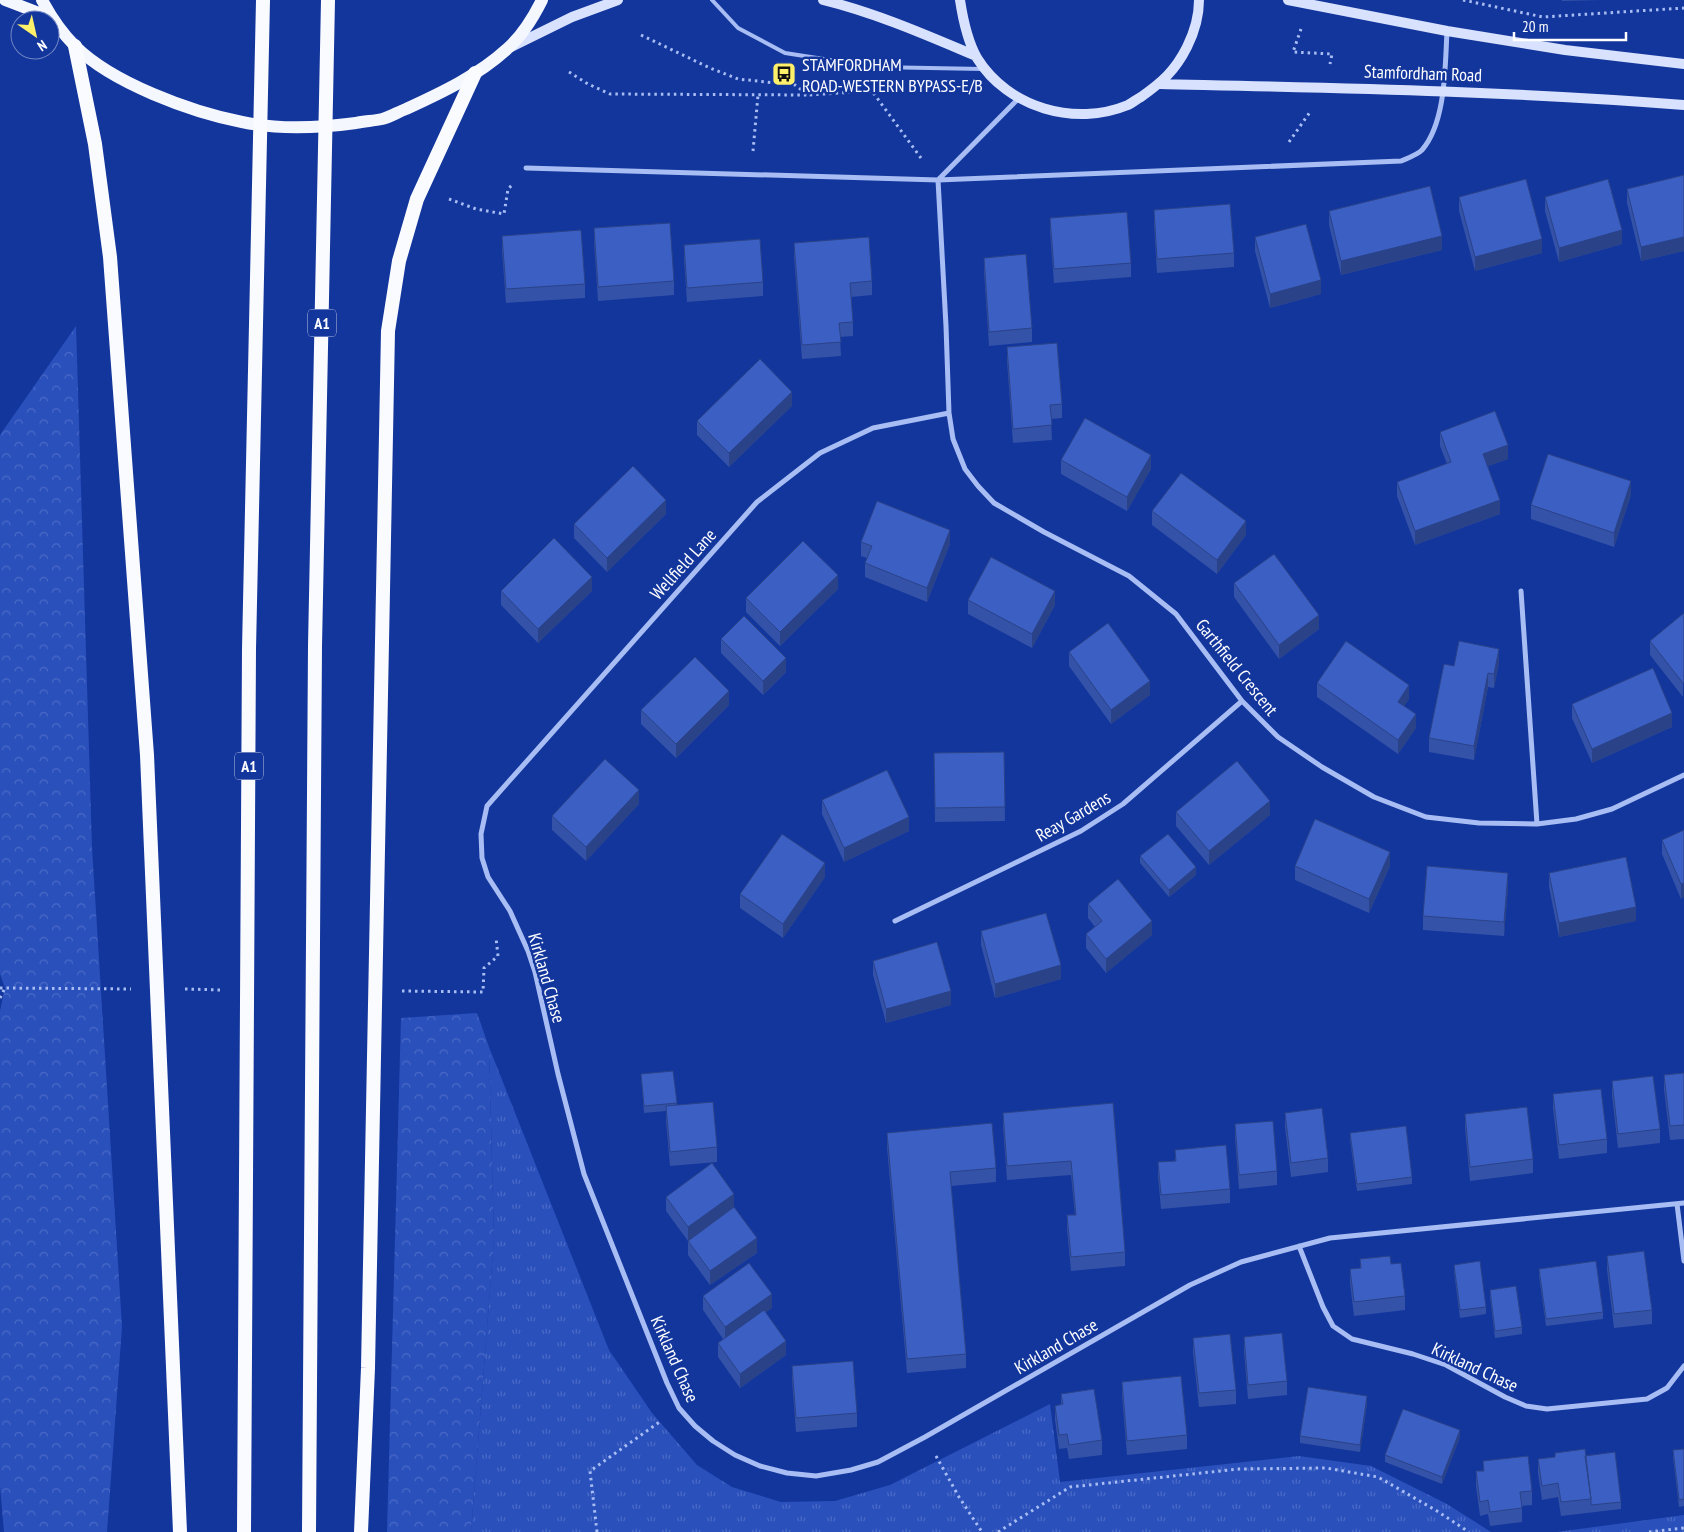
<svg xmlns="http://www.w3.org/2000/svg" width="1684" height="1532" font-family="'PT Sans Narrow',sans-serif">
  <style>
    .grass { fill: url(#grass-tufts) }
    .forest { fill: url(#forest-crowns) }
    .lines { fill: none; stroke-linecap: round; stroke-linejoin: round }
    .path { stroke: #a8bdf4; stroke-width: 3; stroke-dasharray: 2.5 4; stroke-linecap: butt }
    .service { stroke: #a8bdf4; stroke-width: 4 }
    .minor { stroke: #a8bdf4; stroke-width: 5 }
    .secondary { stroke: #d8e1fd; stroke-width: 10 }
    .primary { stroke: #f5f7ff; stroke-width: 12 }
    .trunk { stroke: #fafbff; stroke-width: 14 }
    .wall { fill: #3452a8 }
    .shaded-wall { fill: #2a4288 }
    .building { fill: #3c5fc3; stroke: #2a4288 }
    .labels { text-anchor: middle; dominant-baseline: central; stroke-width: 5; stroke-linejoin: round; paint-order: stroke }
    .shield { fill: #13369c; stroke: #b8c3e1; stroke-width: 1 }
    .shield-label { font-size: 16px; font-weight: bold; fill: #fff }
    .poi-label { font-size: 18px; fill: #fff; stroke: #13369c; text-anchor: start }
    .street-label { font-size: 18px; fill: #fff; stroke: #13369c }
  </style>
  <defs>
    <pattern id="grass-tufts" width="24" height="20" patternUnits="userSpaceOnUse" patternTransform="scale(1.25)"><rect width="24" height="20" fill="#2a50bc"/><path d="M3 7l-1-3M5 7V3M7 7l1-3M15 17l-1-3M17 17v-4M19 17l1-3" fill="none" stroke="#4a6ac6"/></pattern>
    <pattern id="forest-crowns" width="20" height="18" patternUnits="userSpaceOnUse" patternTransform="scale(1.25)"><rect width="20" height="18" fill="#2a50bc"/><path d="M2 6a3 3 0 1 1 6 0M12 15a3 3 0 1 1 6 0" fill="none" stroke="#4a6ac6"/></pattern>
  </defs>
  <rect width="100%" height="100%" fill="#13369c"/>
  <path class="grass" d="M489,1047L609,1350L652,1413L697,1465L732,1487L781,1502L835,1501L890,1485L1050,1404L1060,1482L1299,1456L1371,1466L1447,1504L1491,1532H471L494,1239Z
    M1684,1515V1532H1557Z"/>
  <path class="forest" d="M76,326L92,848L122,1327L107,1532H4L0,1486V1011L5,988L0,974V435Z
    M477,1013L489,1047L494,1239L471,1532H387L401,1018Z"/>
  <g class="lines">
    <path class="path" d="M1463,0L1543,17L1684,8
      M1301,29L1293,52L1332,54L1330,64
      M641,35L710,68L738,79L795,85L808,95L872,91L921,158
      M569,72L588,84L610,94L807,95
      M1289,142L1310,112
      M753,151L758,95
      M449,199L476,209L504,214L508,189L513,184
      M0,988L131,989
      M185,989L221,990
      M402,991L483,992L484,968L498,956L496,938
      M0,998L5,988
      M936,1456L959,1497L982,1532
      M597,1532L590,1471L661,1421
      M998,1532L1070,1487L1239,1469L1326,1468L1378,1477L1437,1511L1469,1532
      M1649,1532L1684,1528"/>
    <path class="service" d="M712,0L738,28L785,53L875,67L983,69"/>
    <path class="minor" d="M1019,98L938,180L946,326L949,413L953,439L965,469L978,486L994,503L1044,532L1129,576L1176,614L1242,701L1278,737L1322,767L1374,797L1426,817L1479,823L1537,824L1576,819L1612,809L1684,775
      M526,168L938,180L1401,161C1408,158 1417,155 1422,150C1446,122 1445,67 1447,31
      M949,413L873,428L820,453L757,502L487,806L481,834L482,858L488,877L510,911L528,951L535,972L558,1074L584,1174L667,1383L679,1408L695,1426L713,1441L735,1455L760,1466L787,1473L816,1476L851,1470L878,1462L925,1437L1190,1285L1241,1262L1330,1238L1684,1203
      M1521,591L1537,824
      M895,921L1081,831L1123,804L1242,701
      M1677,1204L1684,1261
      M1299,1246L1323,1307L1333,1326L1352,1339L1413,1354L1446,1365L1505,1397L1526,1406L1547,1409L1647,1399L1667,1388L1684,1366"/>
    <path class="secondary" d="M823,0C876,13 926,35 976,56
      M960,0C963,20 967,40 977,58C1008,108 1075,127 1128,105C1132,103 1137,99 1141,97C1162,82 1175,71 1187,47C1194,33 1199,16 1199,0
      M1288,0L1447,31L1565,50L1684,64
      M511,47L572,17L618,0
      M1160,84C1335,88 1510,91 1684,105"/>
    <path class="primary" d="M5,0L52,18
      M42,0C51,17 61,32 75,46C112,83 191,112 242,122C279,130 318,128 356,123C364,121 373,121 382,119C390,117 398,112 406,109C441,93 479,75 507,49C522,36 533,18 542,0"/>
    <path class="trunk" d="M75,46L95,144L110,257L147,755L180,1532
      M244,1532L249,649L263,0
      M309,1532L315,646L328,0
      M361,1532L368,1368L388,331L399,261L417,199L475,73"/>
  </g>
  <path class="wall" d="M1562,0H1602L1562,1Z
    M1684,175V251L1641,261L1627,203V189Z
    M1459,197L1542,253L1475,271L1459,211Z
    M1545,197L1622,244L1559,262L1545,211Z
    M1154,210L1234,253V267L1157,273L1154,224Z
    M1329,211L1442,250L1341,275L1329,225Z
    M1050,218L1131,263V277L1054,283L1050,232Z
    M594,228L674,281V295L598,301L594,242Z
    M502,236L585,284V298L506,303L502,250Z
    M1255,237L1321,294L1270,308L1255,251Z
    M794,243L872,281V295L851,297L853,322V336L840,337L841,356L802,359L794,257Z
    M684,245L763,282V296L687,302L684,259Z
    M984,258L1032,328V342L989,346L984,272Z
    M1007,347L1062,404V418L1051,419L1052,440L1013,443L1007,361Z
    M792,406L729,467L697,435V421Z
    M1440,432L1508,459L1488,466L1500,514L1415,545L1397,496V482L1447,464L1440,446Z
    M1061,460L1151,469L1127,511L1061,474Z
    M1631,495L1614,547L1531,519V505Z
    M1152,511L1246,535L1217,574L1152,525Z
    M666,514L607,572L574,538V524Z
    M861,542L950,544L927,602L865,577V563L867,558L861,556Z
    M1234,583L1319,629L1279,659L1234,597Z
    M838,589L780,646L746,612V598Z
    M501,591H592L538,643L501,605Z
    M968,600L1055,605L1032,648L968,614Z
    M1684,613L1683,697L1650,655V641Z
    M721,639L786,672L763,695L721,653Z
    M1069,652L1150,695L1111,724L1069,666Z
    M1499,663L1494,688L1488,687L1474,760L1429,752V738L1454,666Z
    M1317,683L1409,699L1404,706L1416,728L1398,754L1317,697Z
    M1572,704L1672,727L1592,763L1572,718Z
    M729,705L676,758L641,724V710Z
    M1004,752L1005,821L935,822L934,753Z
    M822,800L909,831L844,862L822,814Z
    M639,804L586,861L552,830V816Z
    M1176,812L1270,815L1209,865L1176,826Z
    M1684,830V897L1681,899L1662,854V840Z
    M1140,856L1196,875L1169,897L1140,863Z
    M1295,866H1390L1369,913L1295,880Z
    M1549,873L1636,921L1559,937L1549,887Z
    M825,877L783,938L740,908V894Z
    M1508,887L1504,936L1423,930V916Z
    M1088,904L1152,935L1106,973L1086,948V934L1095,927L1088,918Z
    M981,931L1061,979L995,998L981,945Z
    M873,961L951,1005L886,1023L873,975Z
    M1684,1073V1139L1670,1140L1664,1089V1075Z
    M641,1074L677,1103V1106L717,1147V1162L670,1166L666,1121V1111L644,1113Z
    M1612,1081L1660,1129V1143L1618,1148L1612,1095Z
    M1553,1094L1607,1139V1153L1559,1159L1553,1108Z
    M1113,1103L1125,1252V1266L1071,1271L1067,1229V1215H1075L1071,1175L1007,1180L1003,1127V1113Z
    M1285,1113L1328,1158V1172L1291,1177L1285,1127Z
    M1465,1114L1533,1159V1173L1470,1181L1465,1128Z
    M1235,1124L1277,1171V1185L1239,1189L1235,1138Z
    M887,1133L996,1168V1182L951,1186L966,1354V1368L907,1373L887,1147Z
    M1350,1133L1412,1177V1184L1357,1191L1350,1140Z
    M1175,1150L1230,1189V1203L1161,1209L1158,1176V1162L1175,1161Z
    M666,1197L734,1207L757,1253L710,1285L688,1255V1241L666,1211Z
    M1607,1256L1652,1310V1324L1614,1328L1607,1270Z
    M1360,1259L1391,1264L1405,1296V1310L1354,1316L1350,1283V1269L1360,1268Z
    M1454,1265L1486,1307V1314L1460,1318L1454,1272Z
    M1539,1269L1603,1312V1319L1546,1326L1539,1276Z
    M1490,1290L1522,1327V1334L1495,1338L1490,1297Z
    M703,1296L772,1308L766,1312L786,1355L740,1388L718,1357V1343L723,1339L703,1310Z
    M1244,1337L1287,1381V1395L1248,1399L1244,1351Z
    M1193,1338L1236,1390V1404L1199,1407L1193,1352Z
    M792,1366L857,1413V1427L796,1432L792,1380Z
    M1122,1382L1187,1435V1449L1127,1455L1122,1396Z
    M1061,1394L1102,1440V1455L1069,1459L1067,1448L1059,1449L1055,1420V1406L1061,1404Z
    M1367,1403L1360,1452L1300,1443V1436Z
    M1460,1437L1442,1484L1385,1462V1455Z
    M1684,1449V1506L1679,1507L1673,1457V1450Z
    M1555,1453L1585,1456L1621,1502V1509L1561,1516L1558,1497L1542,1500L1538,1473V1459L1555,1457Z
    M1483,1461L1532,1491V1505L1522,1506V1522L1490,1526L1488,1514L1480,1516L1476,1486V1471H1483Z"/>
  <path class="shaded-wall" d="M1622,230V244L1559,262V248Z
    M1442,236V250L1341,275V261Z
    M1684,237V251L1641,261V247Z
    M1542,239V253L1475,271V257Z
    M1321,280V294L1270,308V294Z
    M792,392V406L729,467V453Z
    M1508,445V459L1483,468V454Z
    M1151,455V469L1127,511V497Z
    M1631,481V495L1614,547V533Z
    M666,500V514L607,572V558Z
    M1500,500V514L1415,545V531Z
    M1246,521V535L1217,574V560Z
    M950,530V544L927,602V588Z
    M838,575V589L780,646V632Z
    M592,577V591L538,643V629Z
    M1055,591V605L1032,648V634Z
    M1319,615V629L1279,659V645Z
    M1499,649V663L1494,688V674Z
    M786,658V672L763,695V681Z
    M1488,673V687L1474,760V746Z
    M1150,681V695L1111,724V710Z
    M1409,685V699L1398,716V702Z
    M729,691V705L676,758V744Z
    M1672,713V727L1592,763V749Z
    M1416,714V728L1398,754V740Z
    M639,790V804L586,861V847Z
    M1270,801V815L1209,865V851Z
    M909,817V831L844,862V848Z
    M1390,852V866L1369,913V899Z
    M825,863V877L783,938V924Z
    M1196,867V875L1169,897V890Z
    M1508,873V887L1504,936V922Z
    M1684,883V897L1681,899V884Z
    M1636,907V921L1559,937V923Z
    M1152,921V935L1106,973V959Z
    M1061,965V979L995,998V984Z
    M951,991V1005L886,1023V1009Z
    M734,1194V1208L688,1241V1227Z
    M757,1238V1253L710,1285V1271Z
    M772,1294V1308L725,1341V1327Z
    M786,1341V1355L740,1388V1374Z
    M1367,1396V1403L1360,1452V1445Z
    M1460,1430V1437L1442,1484V1477Z"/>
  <path class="building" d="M1684,175V237L1641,247L1627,189Z
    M1526,179L1542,239L1475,257L1459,197Z
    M1608,179L1622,230L1559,248L1545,197Z
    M1430,186L1442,236L1341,261L1329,211Z
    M1230,204L1234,253L1157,259L1154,210Z
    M1127,212L1131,263L1054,269L1050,218Z
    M670,223L674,281L598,287L594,228Z
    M1306,224L1321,280L1270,294L1255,237Z
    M581,230L585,284L506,289L502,236Z
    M869,237L872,281L850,283L853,322L839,323L841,342L802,345L794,243Z
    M760,239L763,282L687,288L684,245Z
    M1026,254L1032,328L989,332L984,258Z
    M1057,343L1062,404L1050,405L1052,425L1013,429L1007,347Z
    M760,359L792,392L729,453L697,421Z
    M1495,411L1508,445L1483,454L1500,500L1415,531L1397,482L1451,462L1440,432Z
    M1085,418L1151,455L1127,497L1061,460Z
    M1548,454L1631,481L1614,533L1531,505Z
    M633,466L666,500L607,558L574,524Z
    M1181,473L1246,521L1217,560L1152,511Z
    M877,501L950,530L927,588L865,563L872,546L861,542Z
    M554,538L592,577L538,629L501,591Z
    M803,541L838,575L780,632L746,598Z
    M1274,554L1319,615L1279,645L1234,583Z
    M991,557L1055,591L1032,634L968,600Z
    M1684,613V683H1683L1650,641Z
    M744,616L786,658L763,681L721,639Z
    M1108,623L1150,681L1111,710L1069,652Z
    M1346,641L1409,685L1398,702L1416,714L1398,740L1317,683Z
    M1459,641L1499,649L1494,674L1488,673L1474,746L1429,738L1444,664L1454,666Z
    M695,657L729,691L676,744L641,710Z
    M1653,668L1672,713L1592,749L1572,704Z
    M1004,752L1005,807L935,808L934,753Z
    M605,759L639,790L586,847L552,816Z
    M1237,761L1270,801L1209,851L1176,812Z
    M887,770L909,817L844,848L822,800Z
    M1315,819L1390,852L1369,899L1295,866Z
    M1684,830V883L1681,884L1662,840Z
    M782,834L825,863L783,924L740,894Z
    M1168,834L1196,867L1169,890L1140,856Z
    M1626,857L1636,907L1559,923L1549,873Z
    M1427,866L1508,873L1504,922L1423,916Z
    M1118,879L1152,921L1106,959L1086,934L1102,921L1088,904Z
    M1046,913L1061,965L995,984L981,931Z
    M937,942L951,991L886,1009L873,961Z
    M673,1071L677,1103L644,1106L641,1074Z
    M1684,1073V1125L1670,1126L1664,1075Z
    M1653,1076L1660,1129L1618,1134L1612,1081Z
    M1601,1089L1607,1139L1559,1145L1553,1094Z
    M713,1102L717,1147L670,1152L666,1106Z
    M1113,1103L1125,1252L1071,1257L1067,1215H1076L1071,1161L1007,1166L1003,1113Z
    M1527,1107L1533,1159L1470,1167L1465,1114Z
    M1322,1108L1328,1158L1291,1163L1285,1113Z
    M1273,1121L1277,1171L1239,1175L1235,1124Z
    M992,1123L996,1168L950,1172L966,1354L907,1359L887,1133Z
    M1406,1126L1412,1177L1357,1184L1350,1133Z
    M1226,1145L1230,1189L1161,1195L1158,1162L1176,1161L1175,1150Z
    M712,1163L734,1194L688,1227L666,1197Z
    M734,1207L757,1238L710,1271L688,1241Z
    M1644,1251L1652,1310L1614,1314L1607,1256Z
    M1390,1256L1391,1264L1401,1263L1405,1296L1354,1302L1350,1269L1361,1268L1360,1259Z
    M1480,1261L1486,1307L1460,1310L1454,1265Z
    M1596,1261L1603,1312L1546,1319L1539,1269Z
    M749,1263L772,1294L725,1327L703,1296Z
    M1516,1286L1522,1327L1495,1331L1490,1290Z
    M764,1310L786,1341L740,1374L718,1343Z
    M1282,1333L1287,1381L1248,1385L1244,1337Z
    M1230,1334L1236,1390L1199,1393L1193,1338Z
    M853,1361L857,1413L796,1418L792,1366Z
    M1181,1376L1187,1435L1127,1441L1122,1382Z
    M1308,1387L1367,1396L1360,1445L1300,1436Z
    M1094,1389L1102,1440L1069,1445L1067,1434L1059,1435L1055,1406L1063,1404L1061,1394Z
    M1403,1409L1460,1430L1442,1477L1385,1455Z
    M1585,1449L1591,1499L1561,1502L1558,1483L1542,1486L1538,1459L1555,1457V1453Z
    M1684,1449V1499L1679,1500L1673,1450Z
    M1615,1452L1621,1502L1591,1505V1499L1585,1456Z
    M1528,1456L1532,1491L1520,1492L1522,1508L1490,1512L1488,1500L1480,1502L1476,1471H1484L1483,1461Z"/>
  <defs>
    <g id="bus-square" transform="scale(1.25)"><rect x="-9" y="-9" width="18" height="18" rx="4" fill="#fff06b" stroke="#13369c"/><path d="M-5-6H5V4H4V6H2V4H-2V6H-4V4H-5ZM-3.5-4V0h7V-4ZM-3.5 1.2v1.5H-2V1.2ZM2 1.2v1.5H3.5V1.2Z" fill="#111"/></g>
  </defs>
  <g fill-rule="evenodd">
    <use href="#bus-square" x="784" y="74"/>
  </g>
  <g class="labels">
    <g class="shield">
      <rect x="308" y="309.5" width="28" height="27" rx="4"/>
      <rect x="235" y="752.5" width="28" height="27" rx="4"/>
    </g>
    <g class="shield-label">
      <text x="322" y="323">A1</text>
      <text x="249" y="766">A1</text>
    </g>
    <g class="poi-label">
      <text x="802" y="64">STAMFORDHAM<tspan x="802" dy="21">ROAD-WESTERN BYPASS-E/B</tspan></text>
    </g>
    <g class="street-label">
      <text transform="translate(1423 73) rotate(2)">Stamfordham Road</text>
      <text transform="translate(683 564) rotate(-48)">Wellfield Lane</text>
      <text transform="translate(1237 667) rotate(51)">Garthfield Crescent</text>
      <text transform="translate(1073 816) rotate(-30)">Reay Gardens</text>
      <text transform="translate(547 978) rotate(74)">Kirkland Chase</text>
      <text transform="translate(1056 1346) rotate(-30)">Kirkland Chase</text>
      <text transform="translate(675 1359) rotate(66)">Kirkland Chase</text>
      <text transform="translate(1475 1367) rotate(25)">Kirkland Chase</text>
    </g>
  </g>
  <g transform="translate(35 35) rotate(146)"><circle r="24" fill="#13369c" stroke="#7186c4"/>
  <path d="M0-4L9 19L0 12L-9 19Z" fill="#fff06b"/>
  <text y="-8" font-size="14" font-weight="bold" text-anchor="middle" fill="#ffffff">N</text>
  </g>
  <path d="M1514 32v8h112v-8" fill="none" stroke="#ffffff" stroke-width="2.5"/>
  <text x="1522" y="32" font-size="15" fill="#ffffff" stroke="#13369c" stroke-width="4" paint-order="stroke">20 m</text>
</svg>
